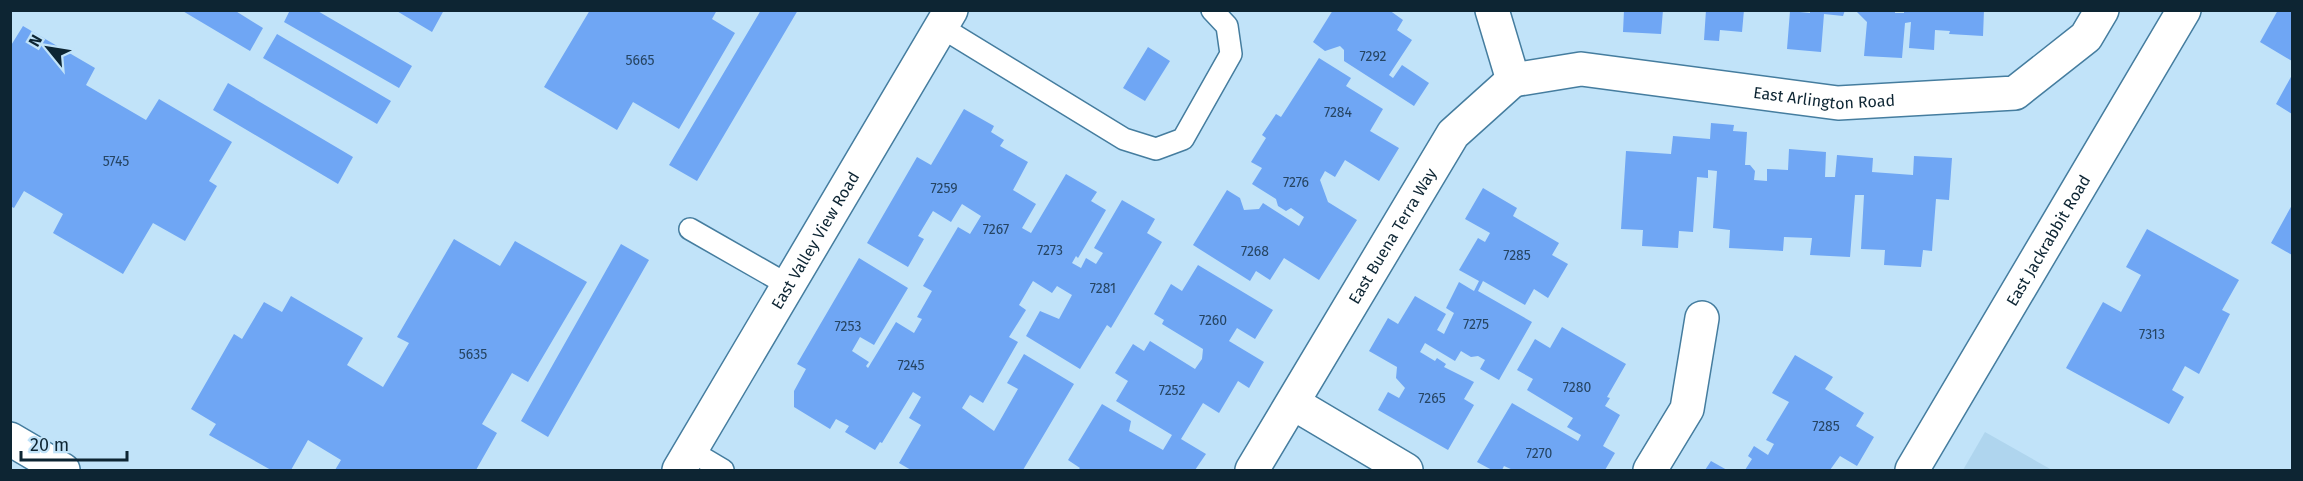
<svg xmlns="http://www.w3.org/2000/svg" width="2303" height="481" font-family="'Fira Sans',sans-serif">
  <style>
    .built { fill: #afd5ee }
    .building { fill: #6fa6f4 }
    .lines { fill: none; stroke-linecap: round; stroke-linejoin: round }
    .service-casing { stroke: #457d9f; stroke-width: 24 }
    .minor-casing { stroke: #457d9f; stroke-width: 36 }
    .primary-casing { stroke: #457d9f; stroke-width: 36 }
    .service { stroke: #fff; stroke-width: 21 }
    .minor { stroke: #fff; stroke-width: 33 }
    .primary { stroke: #fff; stroke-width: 33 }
    .labels { text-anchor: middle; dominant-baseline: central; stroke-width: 4.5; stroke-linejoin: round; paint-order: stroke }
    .number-label { font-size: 14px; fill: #264563 }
    .street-label { font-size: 16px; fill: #0d2533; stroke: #c1e3f9 }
  </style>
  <rect width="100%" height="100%" fill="#c1e3f9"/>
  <path class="built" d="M1985,432L2052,470H1963Z"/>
  <path class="building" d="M181,10H234L263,28L250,51Z
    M290,10H316L412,66L399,88L284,22Z
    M395,10H444L432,32Z
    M590,10H717L712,19L735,33L679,129L633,102L617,130L544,87Z
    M761,10H798L697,181L669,165Z
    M1333,10H1389L1403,20L1397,30L1412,40L1389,75L1393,78L1402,65L1429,83L1414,106L1344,61V50L1340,46L1325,51L1313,42Z
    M1624,10H1663L1661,34L1623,32Z
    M1706,10H1744L1742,32L1720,30L1719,41L1704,40Z
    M1810,10H1845L1843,16L1824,14L1821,52L1787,49L1790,11L1810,13Z
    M1855,10H1895V13H1904V10H1984L1983,36L1949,34L1950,31L1935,30L1934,50L1909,48L1911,22L1905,23L1902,58L1864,56L1867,22Z
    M2278,10H2292V61L2260,42Z
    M23,26L95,68L86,85L146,120L159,99L232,142L209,181L217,186L185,241L153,223L123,274L53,233L63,214L24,191L14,208L10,206V47Z
    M277,34L391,101L377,124L263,58Z
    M1148,47L1170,61L1145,101L1123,88Z
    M1319,58L1351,78L1346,86L1383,109L1370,131L1399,148L1379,181L1345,160L1335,177L1325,171L1320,180L1328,202L1357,220L1319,280L1284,258L1270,280L1256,271L1250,281L1193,245L1227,190L1240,198L1244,210L1259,209L1263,203L1299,226L1304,217L1291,208L1286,211L1278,206L1276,199L1252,184L1262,168L1251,162L1266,138L1262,135L1276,114L1281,117Z
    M2292,75V114L2276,104Z
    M228,83L353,157L338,184L213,110Z
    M964,109L994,126L991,132L1004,140L1000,146L1028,162L1013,190L1036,204L1022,228L1031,233L1066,174L1097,192L1091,201L1106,210L1078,258L1076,256L1072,263L1081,268L1086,258L1096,264L1103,253L1094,248L1122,200L1155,219L1147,233L1162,242L1111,328L1107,325L1080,369L1026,336L1040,311L1059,319L1072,295L1057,286L1052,293L1033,281L1019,305L1026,310L1009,337L1018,342L983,403L970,395L962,408L994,431L1018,389L1007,383L1024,354L1074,384L1023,470H911L899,463L921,425L909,418L921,397L913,392L882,443L880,442L875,450L845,432L849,426L836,419L830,429L794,407V391L806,369L797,364L859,258L908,288L874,345L860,337L852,351L869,362L866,366L868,368L896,322L914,333L922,319L917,317L932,291L923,286L958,227L970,234L981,216L962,204L951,222L933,211L918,236L924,239L908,267L867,243L917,157L931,165Z
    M1711,123L1734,125L1733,131L1747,132L1745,165H1750L1755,171L1754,180L1767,181V169L1788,170L1789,149L1826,152L1825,177H1835L1837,155L1873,158L1872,172L1913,175L1914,156L1952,158L1949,200L1936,199L1932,251L1923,250L1921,267L1884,265L1885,250L1861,249L1864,195H1855L1850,257L1810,255L1812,238L1784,237L1783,251L1729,248L1730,230L1713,228L1717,171L1708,170V178L1697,177L1693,232L1679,231L1678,248L1642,246L1643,230L1621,229L1626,151L1671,154L1673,136L1710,139Z
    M1483,188L1517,208L1513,216L1559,243L1552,255L1568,264L1548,298L1534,289L1525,305L1483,281L1478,291L1532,322L1499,380L1480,369L1485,360L1478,356L1471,357L1461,351L1455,361L1425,343L1420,352L1435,361L1437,358L1446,364L1444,367L1474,382L1464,399L1474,405L1448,450L1378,410L1388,392L1399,398L1405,388L1396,378L1397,367L1369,351L1388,318L1398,324L1415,296L1446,314L1437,330L1444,334L1454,313L1446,308L1459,282L1474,291L1479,281L1459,270L1478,238L1485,242L1490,233L1465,219Z
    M2292,205V255L2271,243Z
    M2147,229L2239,280L2222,310L2230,314L2199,374L2185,366L2172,390L2184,397L2169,424L2066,368L2103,302L2121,312L2141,275L2126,267Z
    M454,239L500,266L515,241L587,282L528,382L512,373L482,424L497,433L476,470H335L341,460L308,440L291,470H271L209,435L216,424L191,409L234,334L242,339L264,302L282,312L291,296L363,338L347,365L383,387L409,343L397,337Z
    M621,244L649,260L548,437L521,421Z
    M1198,265L1273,310L1255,339L1237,328L1229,341L1264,362L1249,388L1238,381L1219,413L1203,403L1181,439L1206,454L1195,470H1078L1080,468L1068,460L1102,404L1131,421L1129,431L1163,450L1172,435L1116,401L1128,381L1115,373L1133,344L1144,351L1150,341L1195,369L1202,359L1203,349L1162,324L1164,320L1154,314L1171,284L1182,291Z
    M1562,327L1626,364L1607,397L1610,398L1605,406L1620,415L1603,446L1615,453L1605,470H1513L1504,466L1502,470H1492L1477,462L1512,403L1578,441L1581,435L1567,427L1573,418L1527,390L1533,379L1517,370L1535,339L1550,348Z
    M1795,355L1833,377L1825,389L1864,413L1856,426L1874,437L1857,466L1840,456L1830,470H1745L1752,459L1748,456L1754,446L1768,455L1774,444L1766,440L1789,402L1772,393Z
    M1711,461L1727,470H1705Z"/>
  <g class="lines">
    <g class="service-casing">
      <path id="service" d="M941,27L1124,139L1156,149L1183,139L1231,54L1227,26L1212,10
        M690,229L788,285
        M691,451L723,470"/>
    </g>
    <g class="minor-casing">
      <g id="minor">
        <path d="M1492,10L1513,80"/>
        <path id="s1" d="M1513,80L1581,69L1838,103L2015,93L2086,37L2102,10"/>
        <path d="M1293,403L1406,470"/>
        <path id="s2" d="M679,470L951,10"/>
        <path id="s3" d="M1252,470L1453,134L1513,80"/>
        <path d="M1650,470L1687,409L1702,318"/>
        <path id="s4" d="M1912,470L2184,10"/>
      </g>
    </g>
    <g class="primary-casing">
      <path id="primary" d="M10,439L63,470"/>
    </g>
    <use href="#service" class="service"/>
    <use href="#minor" class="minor"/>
    <use href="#primary" class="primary"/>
  </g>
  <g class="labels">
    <g class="number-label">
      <text x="1373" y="56">7292</text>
      <text x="640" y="60">5665</text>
      <text x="1338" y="112">7284</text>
      <text x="116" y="161">5745</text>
      <text x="1296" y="182">7276</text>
      <text x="944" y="188">7259</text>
      <text x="996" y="229">7267</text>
      <text x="1050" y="250">7273</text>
      <text x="1255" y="251">7268</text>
      <text x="1517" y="255">7285</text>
      <text x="1103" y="288">7281</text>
      <text x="1213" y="320">7260</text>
      <text x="1476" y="324">7275</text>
      <text x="848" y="326">7253</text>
      <text x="2152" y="334">7313</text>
      <text x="473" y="354">5635</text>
      <text x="911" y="365">7245</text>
      <text x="1577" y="387">7280</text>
      <text x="1172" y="390">7252</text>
      <text x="1432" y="398">7265</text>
      <text x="1826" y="426">7285</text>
      <text x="1539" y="453">7270</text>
    </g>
    <g class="street-label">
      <text stroke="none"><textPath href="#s1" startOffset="314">East Arlington Road</textPath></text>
      <text stroke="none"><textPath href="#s3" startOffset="273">East Buena Terra Way</textPath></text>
      <text stroke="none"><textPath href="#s2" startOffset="267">East Valley View Road</textPath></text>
      <text stroke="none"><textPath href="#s4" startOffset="267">East Jackrabbit Road</textPath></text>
    </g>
  </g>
  <rect width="2303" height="481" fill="none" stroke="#0d2533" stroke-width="24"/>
  <g transform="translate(48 48) rotate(300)" stroke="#c1e3f9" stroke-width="4.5" paint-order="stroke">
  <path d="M0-4.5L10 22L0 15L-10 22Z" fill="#0d2533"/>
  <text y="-9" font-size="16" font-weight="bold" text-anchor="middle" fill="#0d2533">N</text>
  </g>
  <path d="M21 451v9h106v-9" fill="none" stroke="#0d2533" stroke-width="3"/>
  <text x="30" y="451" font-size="18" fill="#0d2533" stroke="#c1e3f9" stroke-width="4.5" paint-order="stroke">20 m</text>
</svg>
